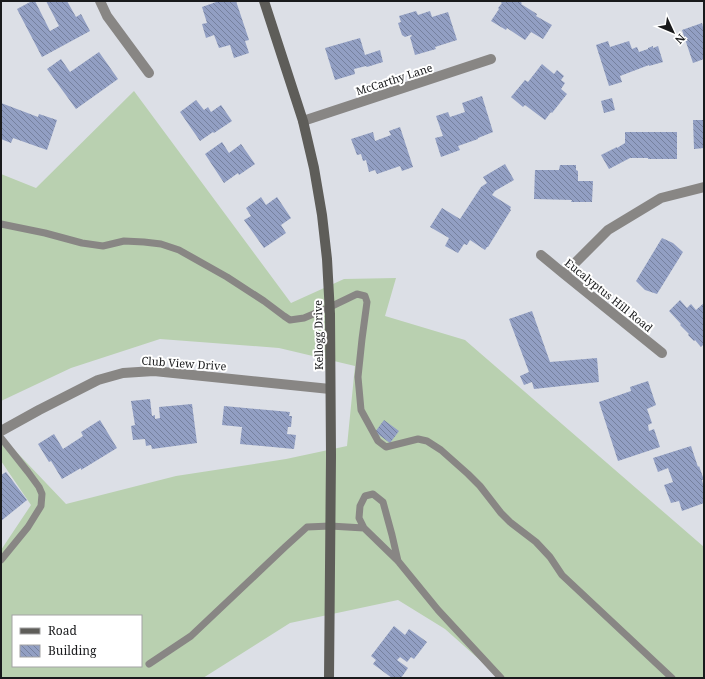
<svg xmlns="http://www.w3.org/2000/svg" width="705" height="679" font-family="'Noto Serif',serif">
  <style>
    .grass { fill: #b9d0b0; fill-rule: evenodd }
    .building { fill: url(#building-back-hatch) }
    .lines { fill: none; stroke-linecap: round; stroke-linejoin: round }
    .service { stroke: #888684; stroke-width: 7 }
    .minor { stroke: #888684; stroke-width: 10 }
    .secondary { stroke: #5e5d59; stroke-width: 10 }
    .labels { text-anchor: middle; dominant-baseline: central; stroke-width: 4; stroke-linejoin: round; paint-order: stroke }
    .street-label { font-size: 11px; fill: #191a1c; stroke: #fff }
  </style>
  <defs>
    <pattern id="building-back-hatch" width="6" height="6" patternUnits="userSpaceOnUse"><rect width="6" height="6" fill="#929fc3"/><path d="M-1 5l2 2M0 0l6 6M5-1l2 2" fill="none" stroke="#76819e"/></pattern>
  </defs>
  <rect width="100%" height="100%" fill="#dcdfe6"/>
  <path class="grass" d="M134,91L291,303L344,279L396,278L385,316L465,340L704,547V678H500L445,629L398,600L290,623L203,678H1V550L31,505L1,461V444L6,441L66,504L176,476L286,459L347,446L355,366L279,348L160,339L71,368L1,401V174L36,188ZM13,616H141V666H13Z"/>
  <path class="building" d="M32,1H35L50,31L59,26L46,1H67L76,17L81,14L90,31L42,57L17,9Z
    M219,1H236L249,40L245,41L249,53L234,58L230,45L219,48L214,35L206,38L202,24L207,23L202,7Z
    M499,1H519L522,3L521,4L537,14L536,16L552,25L543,39L531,32L525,40L507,28L506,30L491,21L499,9L498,8L502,3Z
    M416,11L418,15L430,11L432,17L448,12L457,40L435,47L436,49L415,55L410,37L412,36L411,35L405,37L402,35L398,23L401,22L399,16Z
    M702,23L703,27H704V59L693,63L682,30Z
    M360,38L365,55L380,50L383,62L367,67L366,66L354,69L355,74L335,80L325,48Z
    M608,41L610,47L629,41L632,49L637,47L639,52L648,49V48L653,46V48L658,46L663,62L649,66V65L620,76L622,82L609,86L596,45Z
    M99,52L118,79L76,109L47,69L61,59L70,72Z
    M542,64L554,74L557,70L564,76L561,80L565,83L561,89L567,94L552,113L551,112L545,120L525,105L523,107L511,97L525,80L528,82Z
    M482,96L493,132L478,138V139L458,146L460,150L441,157L435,138L443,136L436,116L448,112L450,117L465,112L462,103Z
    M612,98L615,110L604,113L601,101Z
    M196,100L204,110L208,107L211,112L221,105L232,121L214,133L213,132L200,141L180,112Z
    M1,103L38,117L39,114L57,120L47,150L13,138L11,143L1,139Z
    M693,120H704V148L694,149Z
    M400,127L413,167L402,171L400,166L377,174L375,170L369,172L366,160L363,161L361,154L357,155L351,139L373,132L375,141L391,135L389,131Z
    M625,132H677V159H648V158H630L609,169L601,155L617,147V148L625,143Z
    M222,142L229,153L241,144L255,164L239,175L238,173L224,183L205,154Z
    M505,164L514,180L495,191L492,195L511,207L510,209L511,210L488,247H487L485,250L470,240L467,245L464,244L458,253L445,246L449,238L430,227L442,208L460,219L481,187L487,183L483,177Z
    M560,165H576V170L578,171V181H593L592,202H571L572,200L534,199L535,170H559Z
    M261,197L266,205L277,197L291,218L281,225L286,233L264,248L244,220L251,216L246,208Z
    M662,238L673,243L683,252L657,294L645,290L636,281Z
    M680,300L687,308L691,304L696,310L704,303V346L703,345L701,347L695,340L694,341L688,335L689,334L680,325L681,324L669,311Z
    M532,311L550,362L597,358L599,382L534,389L532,382L524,385L520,376L529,372L509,319Z
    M648,381L656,405L647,409L652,423L648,425L649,431L654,429L660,447L618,461L599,402L631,391L630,387Z
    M150,399L152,416L155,415V419L160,418L159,407L192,404L197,443L152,449L151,445L146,446L145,439L133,440L131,426L135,425L131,401Z
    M224,406L290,412L289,416H292L291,427H288L287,434L296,435L294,449L240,444L242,427L222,425Z
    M100,420L117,448L81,470V468L62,479L51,461L49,462L38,444L54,434L63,449L83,436L81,432Z
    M384,420L399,431L390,443L375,432Z
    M691,446L698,467L699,466L704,480H702L703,484H704V503L682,511L679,501L671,503L664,485L673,482L668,468L658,472L653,458Z
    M6,472L27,500L1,521V475Z
    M394,626L405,635L409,629L427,642L414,659L411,657L407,662L400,657L397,660L408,668L401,678H392L373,664L376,660L371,656Z"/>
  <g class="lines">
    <path class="service" d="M1,224L45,233L82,243L103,246L124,241L144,242L161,244L179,250L227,277L264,301L284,316L290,320L304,318L330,307L357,294L365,296L367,302L362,339L358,377L361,410L378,441L386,447L418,439L427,441L441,450L468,474L480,486L501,513L510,522L536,542L550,557L562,575L672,678
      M1,438L28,472L39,487L42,494L41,506L28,527L1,560
      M364,528L359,518L360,506L365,496L373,494L383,502L392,535L398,561
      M149,664L191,636L285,547L307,527L330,526L364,528L398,561L438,610L501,678"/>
    <path class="minor" d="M100,1L107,16L149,73
      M303,121L491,59
      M541,255L564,274L662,353
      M564,274L608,230L661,198L704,187
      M1,431L39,410L98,380L123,373L154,371L330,389"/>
    <path class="secondary" d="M264,1L303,121L314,168L322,215L327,259L330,314L331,456L329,678"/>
  </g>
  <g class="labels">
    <g class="street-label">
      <text transform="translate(394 79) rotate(-18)">McCarthy Lane</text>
      <text transform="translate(609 295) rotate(39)">Eucalyptus Hill Road</text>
      <text transform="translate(318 335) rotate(-91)">Kellogg Drive</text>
      <text transform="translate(184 363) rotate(4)">Club View Drive</text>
    </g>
  </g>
  <rect width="705" height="679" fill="none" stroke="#191a1c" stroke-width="4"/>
  <rect x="12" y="615" width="130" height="52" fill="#ffffff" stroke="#a3a3a4"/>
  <rect x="20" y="628" width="20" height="6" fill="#5e5d59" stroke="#a3a3a4"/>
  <text x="48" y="635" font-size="12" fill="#191a1c">Road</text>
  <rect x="20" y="645" width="20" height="12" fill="url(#building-back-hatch)" stroke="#a3a3a4"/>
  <text x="48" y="655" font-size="12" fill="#191a1c">Building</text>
  <g transform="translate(673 32) rotate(134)" stroke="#ffffff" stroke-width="3" paint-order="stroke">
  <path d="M0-3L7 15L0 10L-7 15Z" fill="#191a1c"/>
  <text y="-6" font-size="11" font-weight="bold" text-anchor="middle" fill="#191a1c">N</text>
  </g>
</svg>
